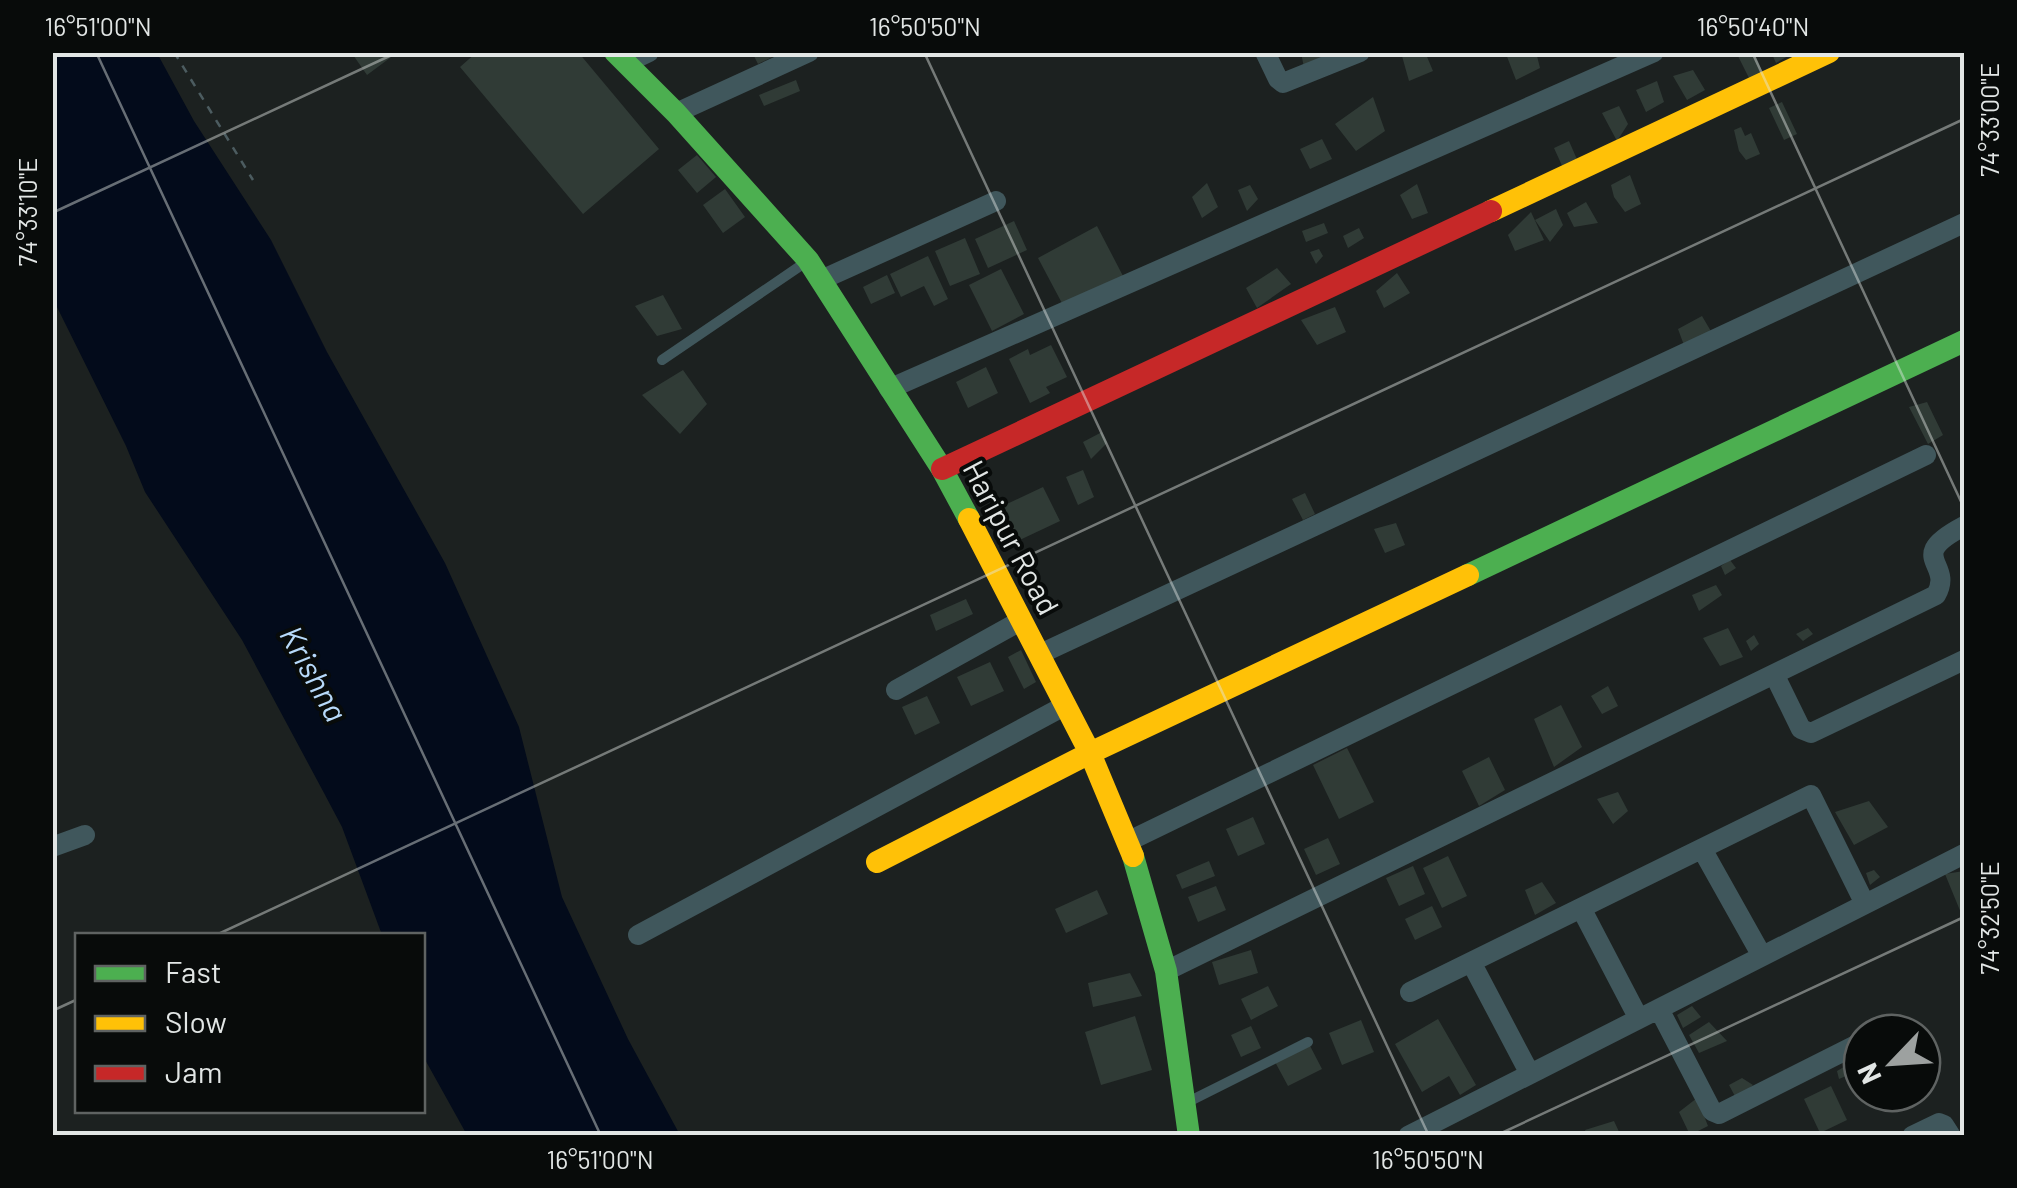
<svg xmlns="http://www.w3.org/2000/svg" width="2017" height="1188" font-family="Barlow,sans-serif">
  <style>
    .water { fill: #030b1b }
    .building { fill: #303b36 }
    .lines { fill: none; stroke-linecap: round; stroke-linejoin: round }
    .path { stroke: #4c5c60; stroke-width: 2.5; stroke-dasharray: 8 8; stroke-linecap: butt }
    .lane { stroke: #40575c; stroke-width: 10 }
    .street { stroke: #40575c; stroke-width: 20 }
    .fast { stroke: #4caf50; stroke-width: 22 }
    .slow { stroke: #ffc107; stroke-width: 22 }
    .jam { stroke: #c62828; stroke-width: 22 }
    .ticks { fill: none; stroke: #e2e6e5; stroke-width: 2.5; stroke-opacity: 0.45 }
    .labels { text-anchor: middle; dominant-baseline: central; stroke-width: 8; stroke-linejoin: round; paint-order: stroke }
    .street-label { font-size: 30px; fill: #e2e6e5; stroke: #080b0a }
    .water-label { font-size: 32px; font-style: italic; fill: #b7d9f9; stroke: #080b0a }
    .neatline { fill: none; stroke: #e2e6e5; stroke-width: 4 }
    .ticks-label { font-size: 25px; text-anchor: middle; fill: #e2e6e5 }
  </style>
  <rect width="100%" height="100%" fill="#1c2120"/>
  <path class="water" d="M53,52L157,53L194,121L271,240L327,352L445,563L519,727L562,897L628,1039L680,1135H467L423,1056L422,936L382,935L342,827L324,793L242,640L145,492L126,446L53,299Z"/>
  <path class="building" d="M351,52H398L367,75Z
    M477,52H578L659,149L583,214L460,67Z
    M752,52H783L758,64Z
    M1301,52H1325L1327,58L1304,68Z
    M1409,52H1425L1433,71L1409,81L1402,56Z
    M1511,52H1536L1540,68L1516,80L1506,54Z
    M1736,52H1754L1763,73L1750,80Z
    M1771,52H1795L1776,63Z
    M1693,70L1705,90L1687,100L1673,76Z
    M796,80L800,91L764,106L759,95Z
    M1657,81L1664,102L1646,112L1636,90Z
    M1373,97L1385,131L1356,151L1335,124Z
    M1782,102L1797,134L1784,140L1769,108Z
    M1619,106L1628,124L1617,141L1602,113Z
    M1741,127L1745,136L1751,133L1760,154L1746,160L1739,151L1734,130Z
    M1322,139L1332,159L1310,169L1300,149Z
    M1569,141L1579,164L1564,170L1554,148Z
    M697,155L716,177L697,193L678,170Z
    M1630,175L1641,204L1625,212L1614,197L1611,185Z
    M1207,183L1218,207L1202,218L1192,197Z
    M1417,184L1428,213L1412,219L1400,195Z
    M1250,185L1258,199L1247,211L1238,190Z
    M725,189L745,217L723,233L703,205Z
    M1586,202L1598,223L1574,227L1567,213Z
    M1556,209L1563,225L1550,242L1535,220Z
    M1531,212L1544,240L1515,251L1508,235Z
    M1014,221L1027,250L988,268L975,239Z
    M1324,223L1328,233L1306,242L1302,231Z
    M1097,226L1123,276L1064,307L1038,258Z
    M1359,228L1364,238L1348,248L1343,236Z
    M965,238L980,274L950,286L935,251Z
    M1319,249L1323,256L1316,264L1310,252Z
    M928,256L948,299L934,306L924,286L901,297L890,274Z
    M1277,268L1291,284L1257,308L1246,288Z
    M1001,269L1024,314L992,331L969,285Z
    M1397,273L1410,293L1384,308L1376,291Z
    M887,275L895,293L871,304L863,287Z
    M663,295L682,329L657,336L635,306Z
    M1335,307L1346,332L1317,345L1301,320Z
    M1702,316L1712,333L1685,348L1678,329Z
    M1051,345L1067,377L1046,387L1050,393L1030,403L1009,359L1028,349L1030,355Z
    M986,367L998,393L968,408L956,382Z
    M683,370L707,404L680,434L642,395Z
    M1927,402L1943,435L1928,444L1909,407Z
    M1102,432L1107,443L1091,459L1083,442Z
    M1083,470L1094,497L1078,505L1066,477Z
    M1043,487L1060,521L1009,545L992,511Z
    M1305,493L1315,514L1303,520L1292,499Z
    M1396,523L1405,545L1385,553L1374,529Z
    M1730,560L1736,568L1725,575L1721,566Z
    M1716,585L1722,595L1699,611L1692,595Z
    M966,599L973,614L936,631L930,615Z
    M1728,628L1743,657L1720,666L1703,638Z
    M1808,628L1813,634L1803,641L1796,634Z
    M1754,635L1759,644L1751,651L1746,641Z
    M1021,650L1036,682L1024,689L1008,657Z
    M990,662L1004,691L971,706L957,677Z
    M1608,686L1618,706L1602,714L1591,696Z
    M927,696L940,723L915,735L902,707Z
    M1561,705L1582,747L1554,767L1534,719Z
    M1347,748L1374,802L1339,819L1313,765Z
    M1489,757L1505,790L1479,806L1462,771Z
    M1618,792L1628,811L1613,824L1597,799Z
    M1869,801L1888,827L1854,845L1835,812Z
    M1253,817L1265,844L1238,856L1226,829Z
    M1328,838L1340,864L1316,875L1304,849Z
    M1448,856L1467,896L1442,908L1423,868Z
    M1209,861L1215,876L1182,889L1176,875Z
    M1413,866L1425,894L1399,906L1386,878Z
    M1874,870L1880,877L1870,885L1866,873Z
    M1964,871V912L1961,913L1945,874Z
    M1542,882L1556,903L1535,915L1525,890Z
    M1216,886L1226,910L1198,922L1188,897Z
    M1097,890L1108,914L1066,933L1055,909Z
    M1432,906L1442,927L1415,940L1405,919Z
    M1251,950L1258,973L1219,985L1212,962Z
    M1130,973L1142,996L1093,1007L1088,983Z
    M1268,986L1278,1006L1251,1020L1241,999Z
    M1692,1006L1701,1017L1683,1028L1677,1015Z
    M1135,1016L1152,1070L1101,1085L1085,1032Z
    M1438,1019L1476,1085L1460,1095L1449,1076L1422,1092L1395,1044Z
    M1361,1020L1374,1052L1342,1065L1329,1033Z
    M1709,1022L1727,1041L1699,1053L1689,1035Z
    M1251,1026L1261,1048L1241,1057L1231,1035Z
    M1308,1042L1322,1069L1288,1086L1274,1060Z
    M1854,1061L1860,1070L1839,1079L1837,1071Z
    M1742,1078L1753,1085L1737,1100L1729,1085Z
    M1831,1086L1847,1120L1820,1133L1804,1099Z
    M1697,1098L1708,1126L1690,1135L1679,1112Z
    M1614,1121L1621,1136H1587L1585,1130Z"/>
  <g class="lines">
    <path class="path" d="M174,52L253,180"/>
    <path class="lane" d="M662,360L806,262
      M1188,1102L1308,1042"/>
    <path class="street" d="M1265,52L1278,79L1283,83L1360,52
      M626,63L649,52
      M676,113L809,52
      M821,280L996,201
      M889,389L1654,52
      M1040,654L1964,223
      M1774,674L1801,729L1811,733L1964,660
      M896,690L1022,620
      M1129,841L1926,455
      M52,847L85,835
      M1702,849L1762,956
      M1581,908L1639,1019
      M638,935L1066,705
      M1471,962L1530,1074
      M1166,971L1936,595C1955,562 1903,558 1964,526
      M1410,992L1811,795L1865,904
      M1659,1009L1712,1111L1719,1114L1862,1042
      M1408,1136L1964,854
      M1912,1136L1939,1123L1944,1125L1951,1136"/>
    <path class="fast" d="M615,52L676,113L808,260L942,469L969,519
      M1468,575L1964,341
      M1133,856L1166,971L1189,1136"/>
    <path class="slow" d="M1491,211L1829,52
      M969,519L1090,753L1133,856
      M877,862L1090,753L1468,575"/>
    <path class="jam" d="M942,469L1491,211"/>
  </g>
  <path class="ticks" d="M96,52L601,1136M924,52L1429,1136M1752,52L1964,508M52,213L398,52M214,936L1964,119M52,1011L78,999M1495,1136L1964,917"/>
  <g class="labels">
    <g class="street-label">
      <text transform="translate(1012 537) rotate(62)">Haripur Road</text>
    </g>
    <g class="water-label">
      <text transform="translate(315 673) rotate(61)">Krishna</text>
    </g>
  </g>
  <rect width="2017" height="1188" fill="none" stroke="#080b0a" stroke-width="110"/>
  <rect x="75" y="933" width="350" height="180" fill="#080b0a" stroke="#5f6362" stroke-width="2.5"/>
  <rect x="95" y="966" width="50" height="15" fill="#4caf50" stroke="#5f6362" stroke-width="2.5"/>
  <text x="165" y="983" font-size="30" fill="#e2e6e5">Fast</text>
  <rect x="95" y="1016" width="50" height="15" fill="#ffc107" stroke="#5f6362" stroke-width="2.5"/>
  <text x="165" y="1033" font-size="30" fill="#e2e6e5">Slow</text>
  <rect x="95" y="1066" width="50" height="15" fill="#c62828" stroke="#5f6362" stroke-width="2.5"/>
  <text x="165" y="1083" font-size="30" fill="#e2e6e5">Jam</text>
  <g transform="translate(1892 1063) rotate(245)"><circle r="48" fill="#080b0a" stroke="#5f6362" stroke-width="2.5"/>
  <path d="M0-8L18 38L0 25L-18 38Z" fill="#9da1a0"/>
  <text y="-15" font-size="28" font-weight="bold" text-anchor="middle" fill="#e2e6e5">N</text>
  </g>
  <rect x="55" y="55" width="1907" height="1078" class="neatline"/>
  <g class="ticks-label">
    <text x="98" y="36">16°51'00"N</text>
    <text x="925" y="36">16°50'50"N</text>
    <text x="1753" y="36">16°50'40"N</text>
    <text transform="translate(1990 120) rotate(-90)" y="9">74°33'00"E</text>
    <text transform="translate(28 212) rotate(-90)" y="9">74°33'10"E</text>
    <text transform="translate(1990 918) rotate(-90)" y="9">74°32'50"E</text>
    <text x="600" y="1169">16°51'00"N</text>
    <text x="1428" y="1169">16°50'50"N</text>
  </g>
</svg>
